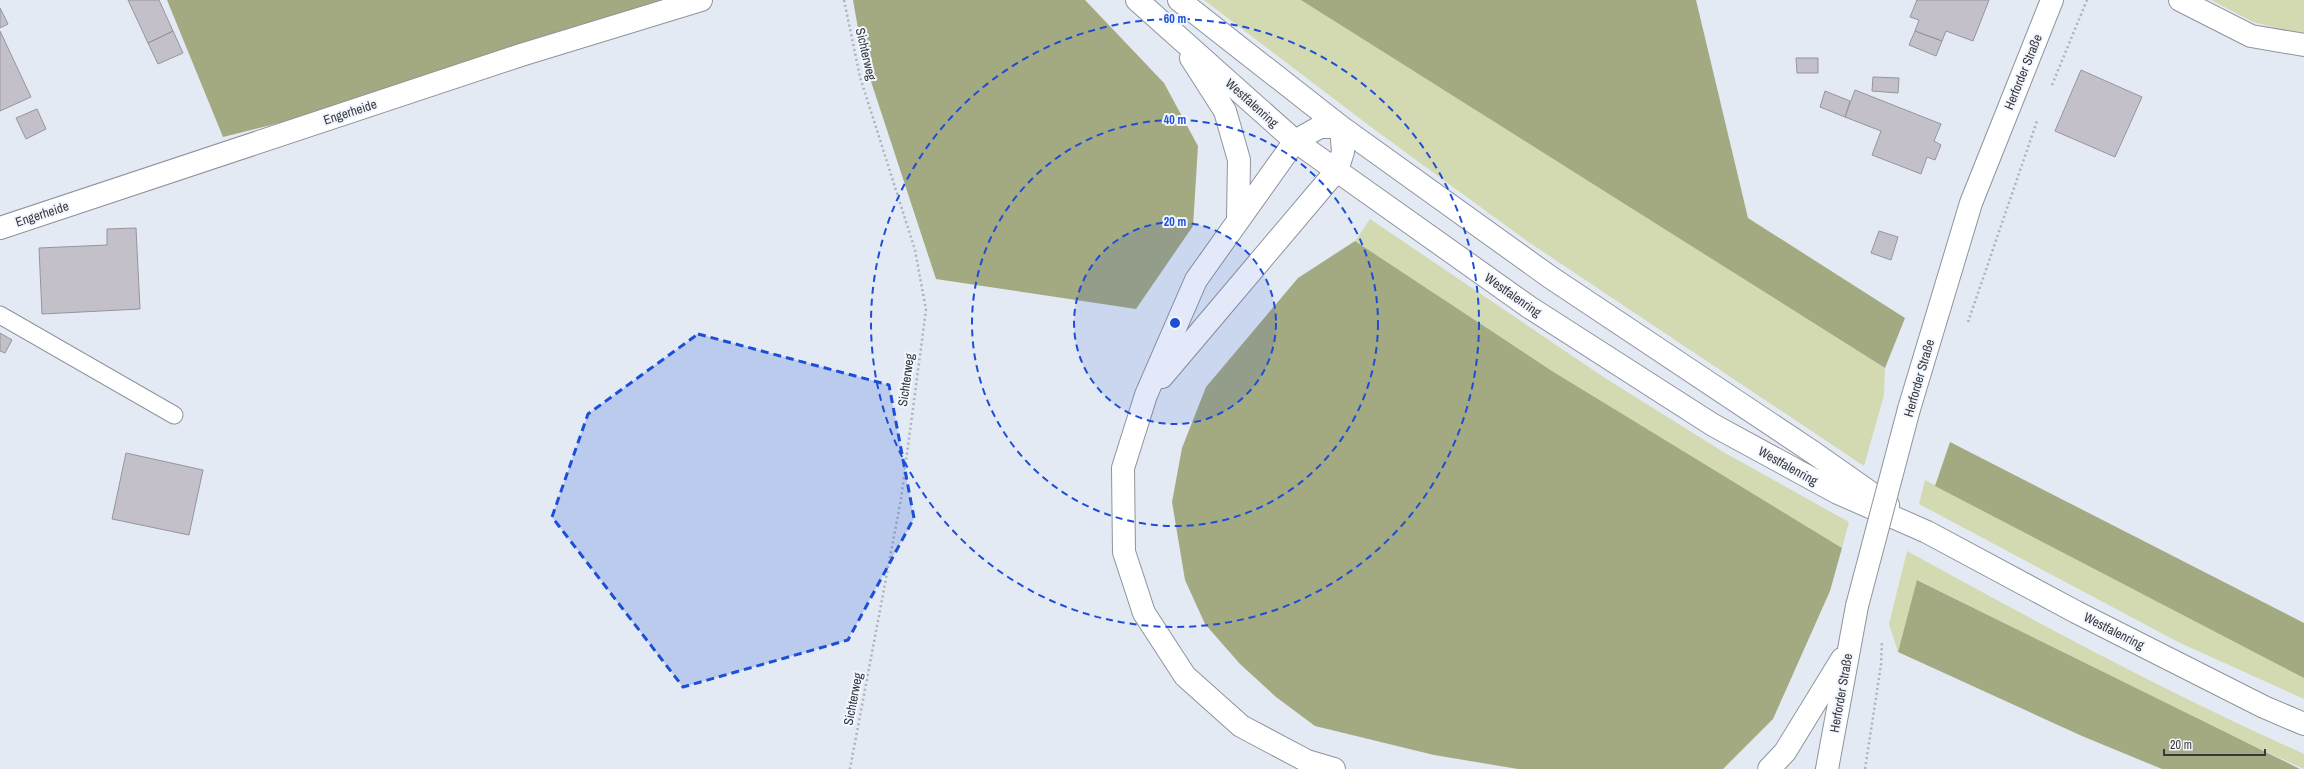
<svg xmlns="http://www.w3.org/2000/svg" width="2304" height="769" font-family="'Archivo Narrow',sans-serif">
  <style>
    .green { fill: #d3dab1 }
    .forest { fill: #a3a980 }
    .building { fill: #c3c0ca; stroke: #97949e }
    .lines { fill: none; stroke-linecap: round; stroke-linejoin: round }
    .lane-casing { stroke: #8e949d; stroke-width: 19 }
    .street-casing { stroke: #8e949d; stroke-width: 24 }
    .secondary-casing { stroke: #8e949d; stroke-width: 24 }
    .path { stroke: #acb2b9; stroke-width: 2.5; stroke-dasharray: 2 3; stroke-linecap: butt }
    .lane { stroke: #fff; stroke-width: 17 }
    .street { stroke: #fff; stroke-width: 22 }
    .secondary { stroke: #fff; stroke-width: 22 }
    .secondary-bridge-casing { stroke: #8e949d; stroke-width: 24; stroke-linecap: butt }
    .secondary-bridge { stroke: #fff; stroke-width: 22 }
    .marked { fill: #1d4ed8; fill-opacity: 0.2; stroke: #1d4ed8; stroke-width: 3; stroke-dasharray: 8 5; stroke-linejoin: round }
    .ring { fill: none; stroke: #1d4ed8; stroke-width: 2; stroke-dasharray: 7 5 }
    .labels { text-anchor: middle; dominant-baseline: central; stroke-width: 4; stroke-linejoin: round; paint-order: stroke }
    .street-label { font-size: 13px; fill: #37393d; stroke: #f2f7ff }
    .centre { fill: #1d4ed8; stroke: #f2f7ff; stroke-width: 2 }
    .ring-label { font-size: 12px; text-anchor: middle; font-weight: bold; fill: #1d4ed8; stroke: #f2f7ff; stroke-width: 4; stroke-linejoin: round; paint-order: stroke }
  </style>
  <rect width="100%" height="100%" fill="#e3eaf3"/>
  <path class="green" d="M1204,0H1302L1885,368L1884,395L1864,466L1527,241L1375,130Z
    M2211,0H2304V35L2253,22Z
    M1370,219L1605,378L1725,453L1849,522L1842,548L1552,371L1355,241Z
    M1925,480L2304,678V699L2178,642L1919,504Z
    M1907,551C2038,623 2168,693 2304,754V769L2230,735L1918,580L1898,652L1889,624Z"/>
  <path class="forest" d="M167,0H686L279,123L223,137Z
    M853,0H1085L1164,83L1198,146L1193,226L1136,309L936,279L863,57Z
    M1301,0H1696L1748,218L1905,318L1885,368Z
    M1355,241L1552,371L1842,548L1830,591L1773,719L1723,769H1518L1434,755L1315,726L1276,697L1240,664L1205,624L1185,580L1172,502L1182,448L1206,387L1298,278Z
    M1950,442L2304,623V678L1935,486Z
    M1917,580L2300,769H2162L2082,736L1898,652Z"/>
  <path class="building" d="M128,0H159L173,31L148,43Z
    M1917,0H1989L1973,41L1946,31L1942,41L1915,31L1919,20L1910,17Z
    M0,8L8,24L0,28Z
    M0,31L31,97L0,111Z
    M173,31L183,53L158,64L148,43Z
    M1915,31L1942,41L1936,56L1909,45Z
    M1796,58H1818V73H1797Z
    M2081,70L2142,97L2115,157L2055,131Z
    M1873,77L1899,78L1898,93L1872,91Z
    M1855,90L1941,124L1934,141L1941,145L1935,160L1927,157L1921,174L1872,155L1881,131L1845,117Z
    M1825,91L1850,101L1845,117L1820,107Z
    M37,109L46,129L26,139L16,118Z
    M136,228L140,309L42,314L39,248L107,245V229Z
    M1879,231L1898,237L1891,260L1871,253Z
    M0,333L12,340L5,353L0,351Z
    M126,453L203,470L189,535L112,519Z"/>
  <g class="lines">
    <g class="lane-casing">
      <path id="lane" d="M0,315L174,415"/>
    </g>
    <g class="street-casing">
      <path id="street" d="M2180,0L2251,36L2304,45
        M0,228L521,55L701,0"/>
    </g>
    <g class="secondary-casing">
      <path id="secondary" d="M1137,0L1295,141L1529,307L1713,425L1838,493L1927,532L2076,612L2264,707L2304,724
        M1179,0L1341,127L1550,277L1814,453L1888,505
        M1191,58L1225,111L1239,160L1238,218
        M1162,377L1337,170L1343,152L1341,127
        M1909,409L1971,203L2052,0
        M1334,769L1307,761L1241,726L1185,676L1144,613L1124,552L1123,468L1146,395L1196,280L1295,141L1320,127H1341
        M1769,769L1785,752L1842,659
        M1827,769L1857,606"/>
    </g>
    <path class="path" d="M844,0L860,77L915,250L926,310L901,499L850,769
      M2052,85L2087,0
      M1968,322L2037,121
      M1865,769L1881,665L1882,641"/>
    <use href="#lane" class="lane"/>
    <use href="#street" class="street"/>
    <use href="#secondary" class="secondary"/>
    <g class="secondary-bridge-casing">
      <path id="secondary-bridge" d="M1857,606L1909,409"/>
    </g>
    <use href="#secondary-bridge" class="secondary-bridge"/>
  </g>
  <path class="marked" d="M698,334L889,385L914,518L848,640L683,687L552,517L588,414Z"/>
  <circle cx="1175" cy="323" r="101" fill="#1d4ed8" fill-opacity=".12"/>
  <g class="ring">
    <circle cx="1175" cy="323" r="101"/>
    <circle cx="1175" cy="323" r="203"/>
    <circle cx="1175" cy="323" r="304"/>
  </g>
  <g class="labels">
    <g class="street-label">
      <text transform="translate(866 54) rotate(77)">Sichterweg</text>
      <text transform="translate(2023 72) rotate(-68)">Herforder Straße</text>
      <text transform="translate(1252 103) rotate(42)">Westfalenring</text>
      <text transform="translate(350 112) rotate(-18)">Engerheide</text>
      <text transform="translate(42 214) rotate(-18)">Engerheide</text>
      <text transform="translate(1513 295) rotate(35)">Westfalenring</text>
      <text transform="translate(1919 378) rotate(-74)">Herforder Straße</text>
      <text transform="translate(906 380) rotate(-82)">Sichterweg</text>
      <text transform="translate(1788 466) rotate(29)">Westfalenring</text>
      <text transform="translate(2114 631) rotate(27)">Westfalenring</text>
      <text transform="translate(1841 693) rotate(-80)">Herforder Straße</text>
      <text transform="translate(853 699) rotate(-79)">Sichterweg</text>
    </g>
  </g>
  <circle cx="1175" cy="323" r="6" class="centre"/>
  <g class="ring-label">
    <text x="1175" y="23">60 m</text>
    <text x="1175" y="124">40 m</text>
    <text x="1175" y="226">20 m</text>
  </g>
  <path d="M2164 749v6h101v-6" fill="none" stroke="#37393d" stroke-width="2"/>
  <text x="2170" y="749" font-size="12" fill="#37393d" stroke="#f2f7ff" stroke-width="3" paint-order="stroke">20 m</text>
</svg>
